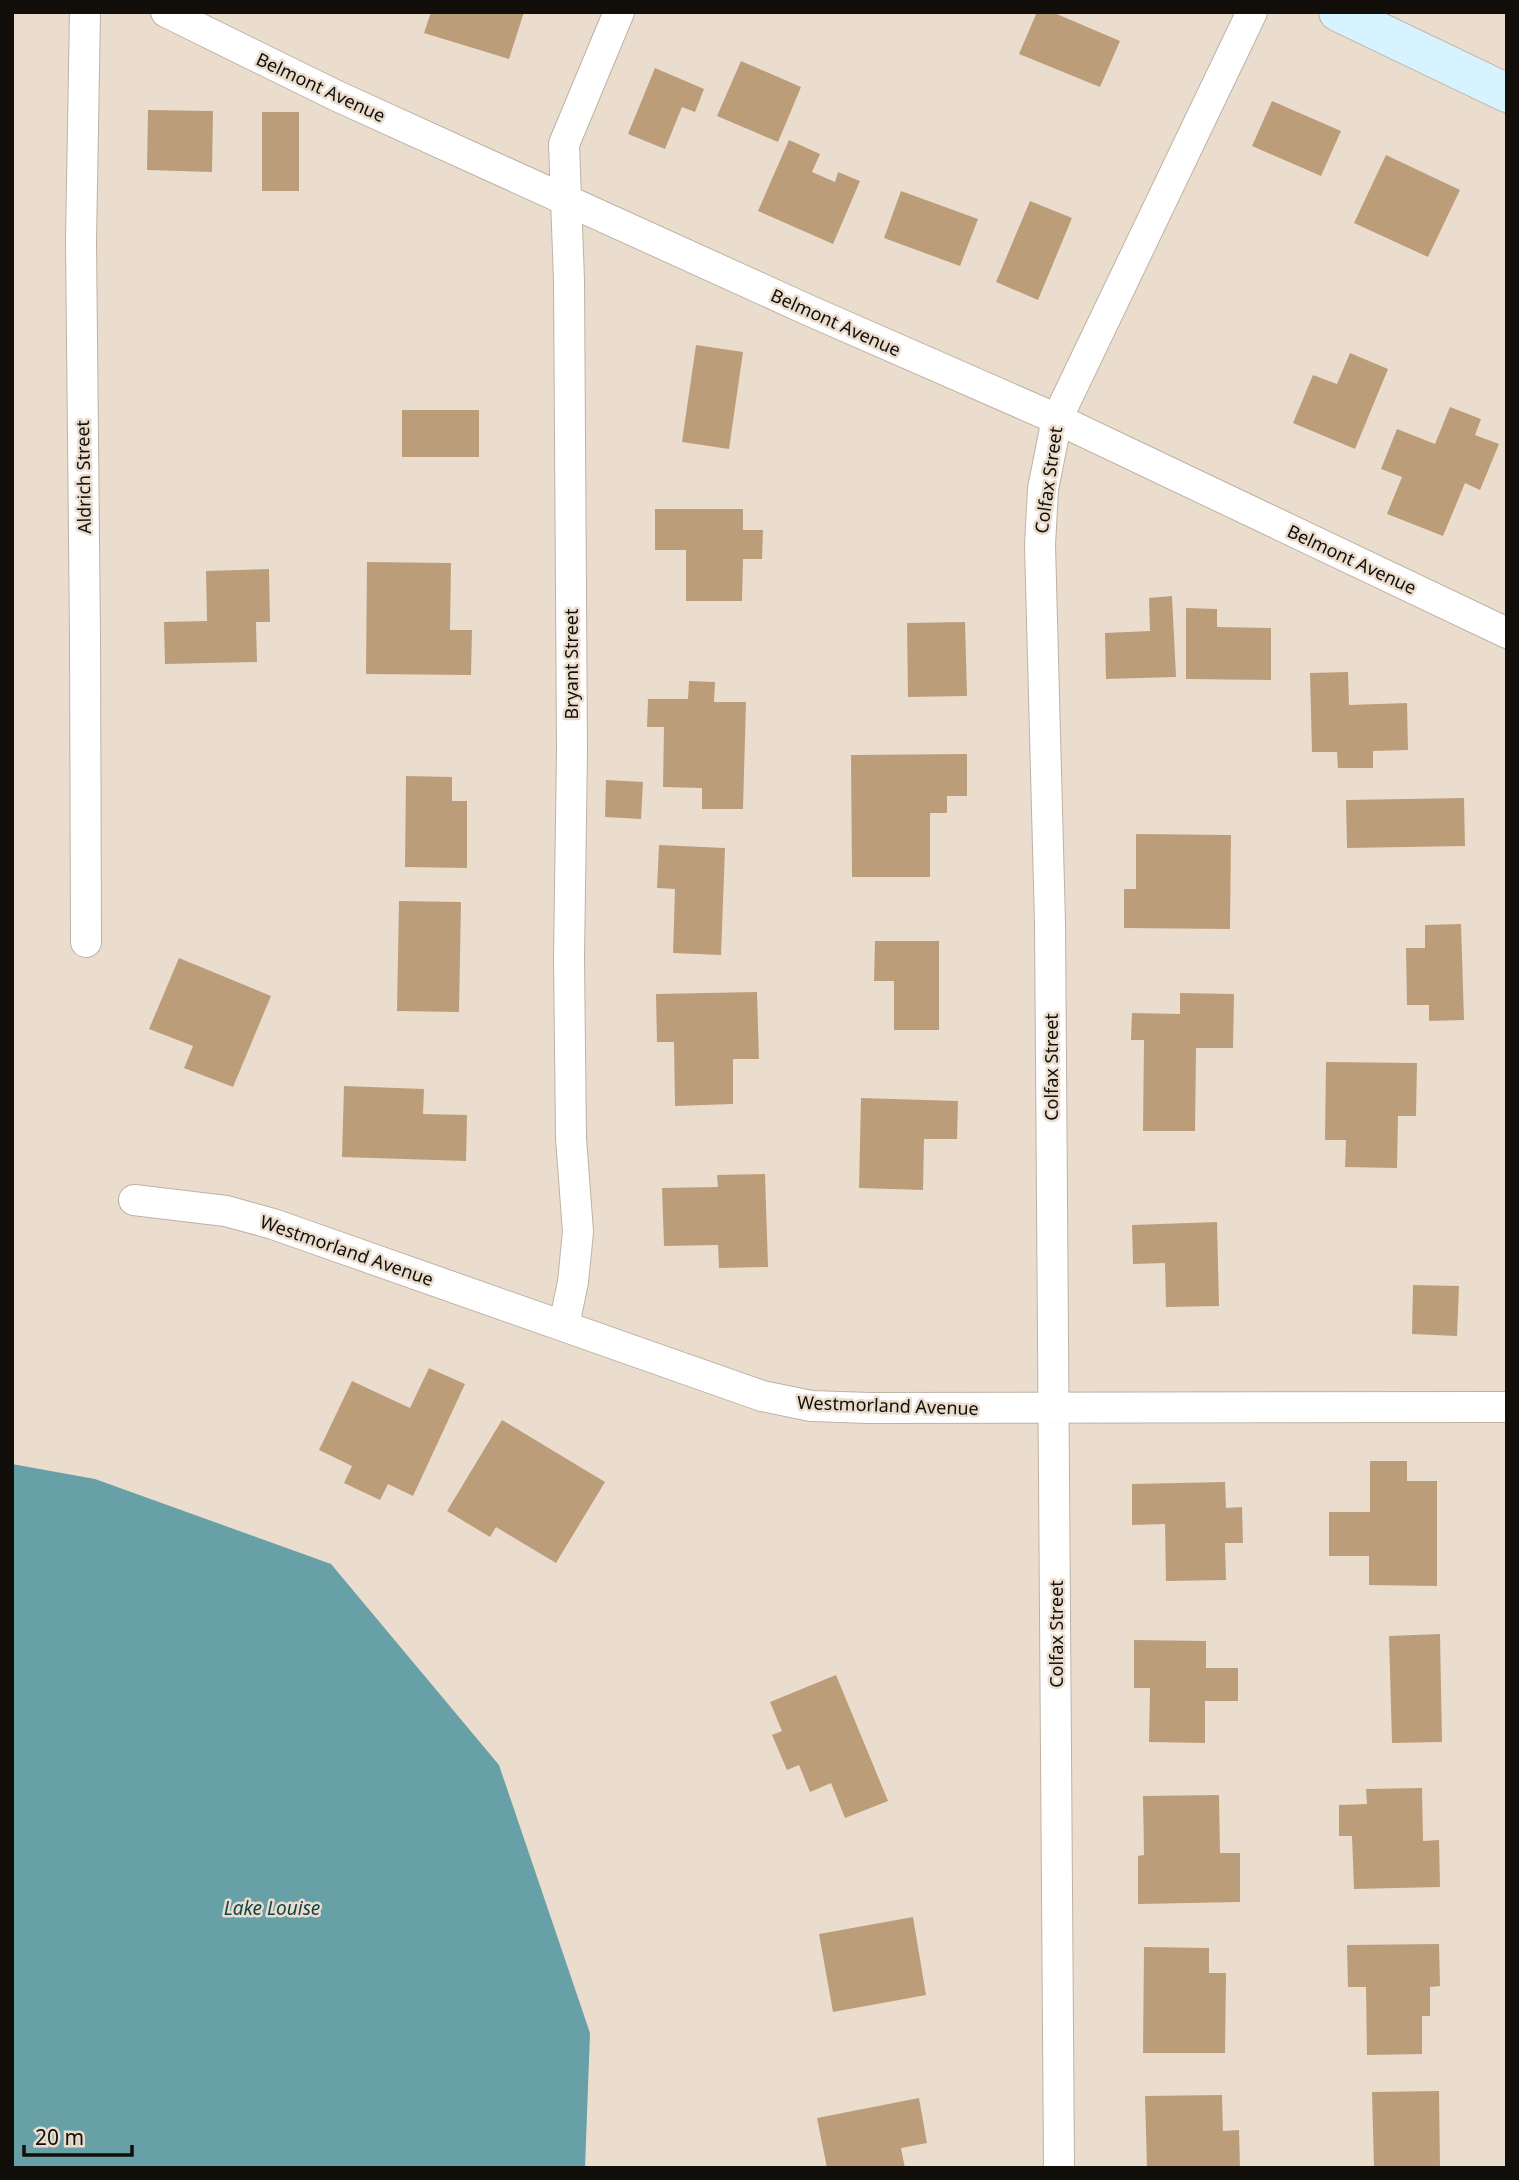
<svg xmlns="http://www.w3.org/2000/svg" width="1519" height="2180" font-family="'Noto Sans',sans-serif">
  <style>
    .water { fill: #67a0a6 }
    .building { fill: #bc9d7a }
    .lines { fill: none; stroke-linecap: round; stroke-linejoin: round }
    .street-casing { stroke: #bfb2a4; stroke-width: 32 }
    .secondary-casing { stroke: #bfb2a4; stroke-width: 40 }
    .street { stroke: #fff; stroke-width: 30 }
    .secondary { stroke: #d6f3ff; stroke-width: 38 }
    .labels { text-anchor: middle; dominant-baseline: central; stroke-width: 5; stroke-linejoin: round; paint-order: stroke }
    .street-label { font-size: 18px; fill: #120e09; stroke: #ebddce }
    .water-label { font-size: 19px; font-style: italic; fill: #0e4449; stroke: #ebddce }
  </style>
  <rect width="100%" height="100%" fill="#ebddce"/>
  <path class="water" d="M12,1464L95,1479L331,1564L499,1765L590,2033L585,2168H12Z"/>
  <path class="building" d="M431,12H524L509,59L424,33Z
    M1037,12H1052L1120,41L1100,87L1019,54Z
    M741,61L801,87L778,142L717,116Z
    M655,68L704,89L695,112L682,107L665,149L628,134Z
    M1272,101L1341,131L1321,176L1252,146Z
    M148,110L213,111L212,172L147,170Z
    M262,112H299V191H262Z
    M789,140L820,154L812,172L835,182L838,172L860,181L833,244L758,211Z
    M1386,155L1460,190L1428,257L1354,223Z
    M901,191L978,219L960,266L884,238Z
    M1030,201L1072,218L1038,300L996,282Z
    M696,345L743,352L729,449L682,442Z
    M1350,353L1388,369L1355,449L1293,423L1313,375L1337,384Z
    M1450,407L1481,419L1475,435L1499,444L1480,490L1465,483L1443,536L1387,514L1402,477L1381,469L1397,429L1435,444Z
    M402,410H479V457H402Z
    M655,509H743V530H763L762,559H743L742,601H686V550H655Z
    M367,562L451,563L450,630H472L471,675L366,674Z
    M269,569L270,622H256L257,662L165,664L164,622L207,621L206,571Z
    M1172,596L1176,677L1106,679L1105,633L1150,631L1149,598Z
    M1186,608L1217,609V627L1271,628V680L1186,679Z
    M965,622L967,696L908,697L907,623Z
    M1348,672L1349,705L1407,703L1408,750L1373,751V768H1338L1337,752H1312L1310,673Z
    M689,681L715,682L714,702H746L743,809H702V788L663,787L664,727H647L648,699H688Z
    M967,754V796H947V813H930V877H852L851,755Z
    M406,776L452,777V801H467V868L405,867Z
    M606,780L643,782L641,819L605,817Z
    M1464,798L1465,846L1347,848L1346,800Z
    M1136,834L1231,835L1230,929L1124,928V889H1136Z
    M659,845L725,848L721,955L673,953L675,889L657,888Z
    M399,901L461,902L459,1012L397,1011Z
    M1461,924L1464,1020L1429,1021V1005H1407L1406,948H1425V925Z
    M875,941H939V1030H894V981H874Z
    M179,958L271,996L233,1087L184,1068L193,1046L149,1029Z
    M757,992L759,1059H733V1104L675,1106L674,1042H657L656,994Z
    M1180,993L1234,994L1233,1048H1196L1195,1131H1143L1144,1040H1131L1132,1013L1180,1014Z
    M1326,1062L1417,1063L1416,1116H1398L1397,1168L1345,1167L1346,1140H1325Z
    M344,1086L424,1089L423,1114L467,1115L466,1161L342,1157Z
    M861,1098L958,1101L957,1139H924L923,1190L859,1188Z
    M765,1174L768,1267L719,1268L718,1245L664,1246L662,1188L718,1187L717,1175Z
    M1217,1222L1219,1306L1166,1307L1165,1263L1133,1264L1132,1225Z
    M1413,1285L1459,1286L1457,1336L1412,1334Z
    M429,1368L465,1384L413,1496L388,1484L380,1500L344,1483L352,1466L319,1450L352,1381L410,1408Z
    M502,1420L605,1482L556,1563L496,1527L490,1537L447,1511Z
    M1370,1461H1407V1481H1437V1586L1369,1585V1556H1329V1512H1370Z
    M1225,1482L1226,1508L1242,1507L1243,1543H1225L1226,1580L1166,1581L1165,1524L1132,1525V1484Z
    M1440,1634L1442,1742L1392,1743L1389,1636Z
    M1134,1640L1206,1641V1668H1238V1701H1205V1743L1149,1742L1150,1688H1134Z
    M836,1675L888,1801L845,1818L831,1783L810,1792L799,1765L787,1770L772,1735L782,1731L770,1702Z
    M1422,1788L1423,1841L1439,1840L1440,1887L1354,1889L1352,1836H1339V1805L1367,1804L1366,1789Z
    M1219,1795L1220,1853H1240V1902L1138,1904V1856L1144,1855L1143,1796Z
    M913,1917L926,1995L833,2012L819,1934Z
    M1439,1944L1440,1986L1430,1987V2016H1422V2054L1367,2055L1366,1987H1348L1347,1945Z
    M1144,1947L1209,1948V1973H1226L1225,2053H1143Z
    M1439,2091L1440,2168H1374L1372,2092Z
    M1222,2095L1223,2131L1239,2130L1240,2168H1147L1145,2096Z
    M919,2098L927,2143L901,2148L905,2168H827L817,2118Z"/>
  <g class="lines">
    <g class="street-casing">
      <path id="street" d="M85,12L81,241L85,637L86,942
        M166,12L337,96L808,310L1057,419L1507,633
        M134,1200L226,1211L273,1224L762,1396L811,1406L869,1408L1507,1407
        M564,1325L573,1282L578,1232L571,1138L569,958L572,750L569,280L564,144L619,12
        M1059,2168L1050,923L1040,545L1043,489L1057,419L1252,12"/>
    </g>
    <g class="secondary-casing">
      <path id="secondary" d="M1338,12L1507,93"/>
    </g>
    <use href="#street" class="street"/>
    <use href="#secondary" class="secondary"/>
  </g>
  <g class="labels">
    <g class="street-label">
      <text transform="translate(321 87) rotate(25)">Belmont Avenue</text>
      <text transform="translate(836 322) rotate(24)">Belmont Avenue</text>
      <text transform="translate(83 477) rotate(-91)">Aldrich Street</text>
      <text transform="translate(1048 480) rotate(-82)">Colfax Street</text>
      <text transform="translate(1352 559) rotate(25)">Belmont Avenue</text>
      <text transform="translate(571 664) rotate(-90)">Bryant Street</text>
      <text transform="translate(1051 1067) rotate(-90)">Colfax Street</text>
      <text transform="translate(347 1250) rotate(19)">Westmorland Avenue</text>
      <text transform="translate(888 1405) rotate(2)">Westmorland Avenue</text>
      <text transform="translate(1056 1634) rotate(-90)">Colfax Street</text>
    </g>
    <g class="water-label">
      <text x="272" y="1908">Lake Louise</text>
    </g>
  </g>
  <rect width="1519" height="2180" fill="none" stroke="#120e09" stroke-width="28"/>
  <path d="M24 2145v10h108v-10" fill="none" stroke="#120e09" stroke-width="3.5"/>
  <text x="35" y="2145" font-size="21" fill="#120e09" stroke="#ebddce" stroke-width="5" paint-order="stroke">20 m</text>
</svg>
